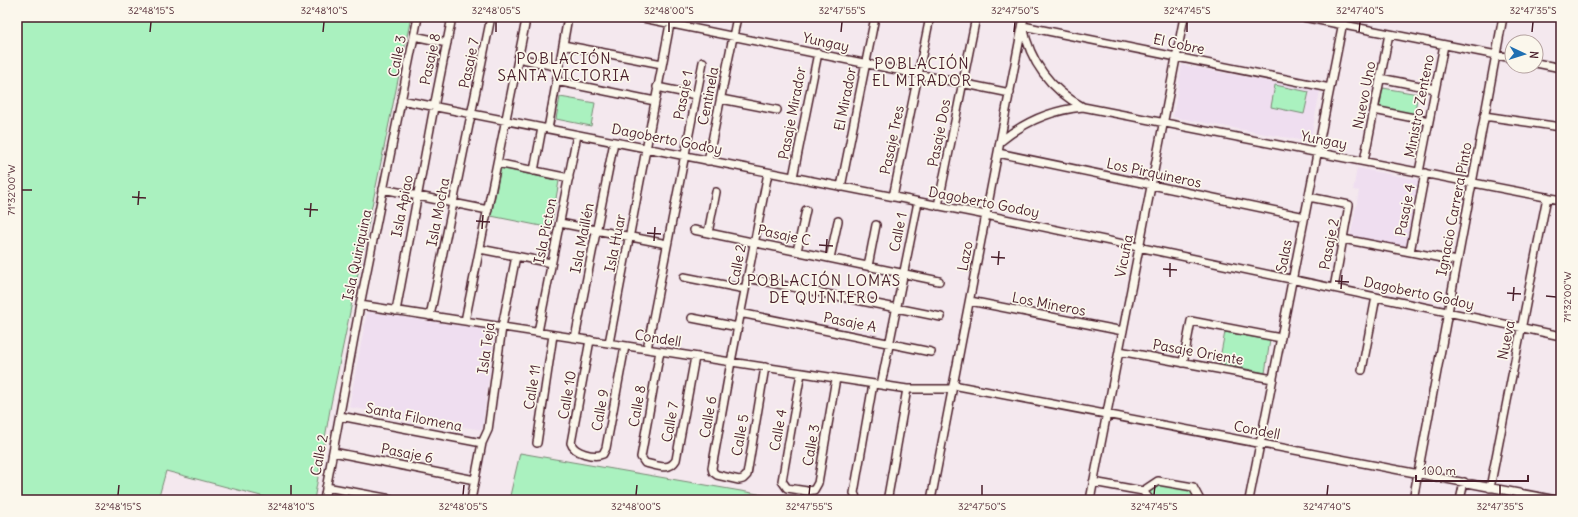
<svg xmlns="http://www.w3.org/2000/svg" width="1578" height="517" font-family="Delius,sans-serif">
  <style>
    .built { fill: #efdef0 }
    .green { fill: #aaf1bf; stroke: #7a8875 }
    .lines { fill: none; stroke-linecap: round; stroke-linejoin: round }
    .minor-casing { stroke: #4a1f2b; stroke-width: 10 }
    .minor { stroke: #fbf7ec; stroke-width: 7 }
    .ticks { fill: none; stroke: #4a1f2b; stroke-width: 1.5 }
    .labels { text-anchor: middle; dominant-baseline: central; stroke-width: 3.5; stroke-linejoin: round; paint-order: stroke }
    .street-label { font-size: 14px; fill: #4a1f2b; stroke: #fbf7ec }
    .neighbourhood-label { font-size: 15px; letter-spacing: 1px; fill: #4a1f2b; stroke: #fbf7ec }
    .neatline { fill: none; stroke: #4a1f2b; stroke-width: 1.5 }
    .ticks-label { font-size: 10px; text-anchor: middle; fill: #4a1f2b }
  </style>
  <rect width="100%" height="100%" fill="#f4e8ee"/>
  <filter id="ink" filterUnits="userSpaceOnUse"><feTurbulence type="fractalNoise" baseFrequency=".025" numOctaves="2"/><feDisplacementMap in="SourceGraphic" scale="8" xChannelSelector="R" yChannelSelector="G"/><feConvolveMatrix kernelMatrix="1 2 1 2 8 2 1 2 1" color-interpolation-filters="sRGB"/></filter>
  <g filter="url(#ink)">
    <path class="built" d="M1182,65L1320,91L1310,142L1173,117Z
      M1357,168L1420,180L1406,250L1350,238L1359,191L1353,190Z
      M367,312L495,331L482,430L349,407Z"/>
    <path class="green" d="M17,17H411L331,404L314,500H276L166,471L158,500H17Z
      M1275,85L1309,92L1304,114L1271,107Z
      M1383,88L1418,94L1414,116L1379,109Z
      M560,97L595,103L591,126L556,119Z
      M501,168L559,181L551,228L491,216Z
      M1225,332L1270,340L1265,373L1219,363Z
      M520,453L793,500H509Z
      M1160,484L1191,489L1196,500H1153L1148,493Z"/>
    <g class="lines">
      <g class="minor-casing">
        <path id="minor" d="M638,17L1010,93
          M1303,17L1512,58
          M414,36L447,43
          M563,45L662,64
          M518,58L559,67
          M1536,63L1561,68
          M1380,78L1435,89
          M556,81L655,101
          M657,87L696,95
          M1330,88L1023,26C1030,62 1050,89 1083,107L1561,200
          M721,99L777,110
          M401,100L986,215L1561,336
          M1374,110L1429,121
          M1484,116L1561,127
          M548,129L568,17
          M1000,142C1025,121 1051,110 1083,107
          M998,153L1305,217
          M708,161L737,17
          M1364,161L1389,34
          M497,163L569,178
          M534,171L542,128
          M1419,172L1444,45
          M793,177L818,53
          M841,187L875,17
          M383,189L488,210
          M893,197L930,17
          M1309,197L1349,205L1334,288
          M938,206L976,17
          M560,223L667,244
          M694,230L939,281
          M708,233L716,192
          M1343,239L1457,261
          M480,249L551,263
          M797,251L806,210
          M1410,252L1425,173
          M830,258L838,221
          M868,266L876,225
          M684,277L745,289
          M747,278L941,317
          M970,301L1123,331
          M360,305L907,389H952
          M396,311L434,107L452,17
          M740,313L931,352
          M430,316L491,17
          M692,318L738,327
          M465,321L525,25
          M538,332L577,135
          M575,338L614,142
          M590,340L571,443C574,453 594,458 603,454L606,448L625,346
          M609,343L670,24
          M647,349L703,62
          M660,351L641,457L645,463C656,465 669,472 676,460L695,357
          M1119,351L1273,379
          M1183,363L1191,321L1281,338
          M765,367L747,475L743,479L739,480L717,475L713,472L712,468L731,362L768,173
          M1362,370L1376,297
          M801,373L782,481L787,488L807,491L814,490L818,483L836,378
          M881,385L918,202
          M953,385L1556,500
          M340,416L482,443
          M537,443L553,335
          M333,452L475,480
          M1093,482L1143,491L1158,481L1193,487L1200,500
          M326,487L391,499
          M1490,488L1547,197
          M1143,491L1150,500
          M324,500L360,305L418,17
          M471,500L482,443L488,430L502,327L516,256
          M857,500L854,493L873,384
          M886,500L888,496L907,389
          M931,500L1024,17
          M1090,500L1184,17
          M1249,500L1344,17
          M1413,500L1503,17
          M1460,500L1464,482"/>
      </g>
      <use href="#minor" class="minor"/>
    </g>
  </g>
  <path class="ticks" d="M150,32L151,22M323,32L324,22M496,32V22M669,32V22M841,32L842,22M1014,32L1015,22M1187,32V22M1359,32L1360,22M1532,32L1533,22M22,190H32M132,197L146,198M138,205L139,191M304,209L318,210M310,217L311,203M476,221L490,222M482,229L483,215M647,233L661,234M654,241L655,227M819,245L833,246M826,253L827,239M991,257L1005,258M998,265L999,251M1163,269L1177,270M1170,277V263M1335,281L1349,282M1341,289L1342,275M1507,293L1521,294M1546,296L1556,297M1513,301L1514,287M118,495L119,485M291,495V485M463,495L464,485M636,495L637,485M809,495L810,485M982,495V485M1154,495L1155,485M1327,495L1328,485M1500,495V485"/>
  <g class="labels">
    <g class="street-label">
      <text transform="translate(826 42) rotate(12)">Yungay</text>
      <text transform="translate(1179 44) rotate(12)">El Cobre</text>
      <text transform="translate(397 56) rotate(-79)">Calle 3</text>
      <text transform="translate(430 59) rotate(-78)">Pasaje 8</text>
      <text transform="translate(469 63) rotate(-78)">Pasaje 7</text>
      <text transform="translate(683 95) rotate(-79)">Pasaje 1</text>
      <text transform="translate(1364 95) rotate(-79)">Nuevo Uno</text>
      <text transform="translate(708 96) rotate(-79)">Centinela</text>
      <text transform="translate(845 99) rotate(-79)">El Mirador</text>
      <text transform="translate(1419 106) rotate(-79)">Ministro Zenteno</text>
      <text transform="translate(792 113) rotate(-79)">Pasaje Mirador</text>
      <text transform="translate(939 133) rotate(-79)">Pasaje Dos</text>
      <text transform="translate(667 139) rotate(11)">Dagoberto Godoy</text>
      <text transform="translate(892 140) rotate(-78)">Pasaje Tres</text>
      <text transform="translate(1324 140) rotate(11)">Yungay</text>
      <text transform="translate(1154 173) rotate(12)">Los Pirquineros</text>
      <text transform="translate(984 202) rotate(11)">Dagoberto Godoy</text>
      <text transform="translate(402 206) rotate(-79)">Isla Apiao</text>
      <text transform="translate(1454 209) rotate(-79)">Ignacio Carrera Pinto</text>
      <text transform="translate(1405 210) rotate(-79)">Pasaje 4</text>
      <text transform="translate(438 212) rotate(-79)">Isla Mocha</text>
      <text transform="translate(545 231) rotate(-79)">Isla Picton</text>
      <text transform="translate(898 232) rotate(-79)">Calle 1</text>
      <text transform="translate(784 235) rotate(12)">Pasaje C</text>
      <text transform="translate(582 238) rotate(-79)">Isla Maillén</text>
      <text transform="translate(615 243) rotate(-79)">Isla Huar</text>
      <text transform="translate(1329 244) rotate(-79)">Pasaje 2</text>
      <text transform="translate(357 255) rotate(-78)">Isla Quiriquina</text>
      <text transform="translate(965 256) rotate(-79)">Lazo</text>
      <text transform="translate(1124 256) rotate(-79)">Vicuña</text>
      <text transform="translate(1284 256) rotate(-79)">Salas</text>
      <text transform="translate(737 265) rotate(-79)">Calle 2</text>
      <text transform="translate(1419 293) rotate(12)">Dagoberto Godoy</text>
      <text transform="translate(1049 304) rotate(11)">Los Mineros</text>
      <text transform="translate(850 322) rotate(11)">Pasaje A</text>
      <text transform="translate(658 338) rotate(9)">Condell</text>
      <text transform="translate(1506 340) rotate(-79)">Nueva</text>
      <text transform="translate(486 348) rotate(-82)">Isla Teja</text>
      <text transform="translate(1198 352) rotate(10)">Pasaje Oriente</text>
      <text transform="translate(532 387) rotate(-81)">Calle 11</text>
      <text transform="translate(567 395) rotate(-80)">Calle 10</text>
      <text transform="translate(637 406) rotate(-80)">Calle 8</text>
      <text transform="translate(600 410) rotate(-80)">Calle 9</text>
      <text transform="translate(414 417) rotate(11)">Santa Filomena</text>
      <text transform="translate(708 417) rotate(-80)">Calle 6</text>
      <text transform="translate(670 422) rotate(-80)">Calle 7</text>
      <text transform="translate(778 430) rotate(-80)">Calle 4</text>
      <text transform="translate(1257 430) rotate(11)">Condell</text>
      <text transform="translate(740 435) rotate(-80)">Calle 5</text>
      <text transform="translate(811 445) rotate(-80)">Calle 3</text>
      <text transform="translate(407 453) rotate(11)">Pasaje 6</text>
      <text transform="translate(319 455) rotate(-79)">Calle 2</text>
    </g>
    <g class="neighbourhood-label">
      <text x="564" y="58">POBLACIÓN<tspan x="564" dy="17">SANTA VICTORIA</tspan></text>
      <text x="922" y="63">POBLACIÓN<tspan x="922" dy="17">EL MIRADOR</tspan></text>
      <text x="824" y="280">POBLACIÓN LOMAS<tspan x="824" dy="17">DE QUINTERO</tspan></text>
    </g>
  </g>
  <rect width="1578" height="517" fill="none" stroke="#fbf7ec" stroke-width="44"/>
  <g transform="translate(1524 54) rotate(94)"><circle r="19" fill="#fbf7ec" stroke="#b4a19f"/>
  <path d="M0-3L7 15L0 10L-7 15Z" fill="#1f6fb2"/>
  <text y="-6" font-size="11" font-weight="bold" text-anchor="middle" fill="#4a1f2b">N</text>
  </g>
  <path d="M1416 475v6h112v-6" fill="none" stroke="#4a1f2b" stroke-width="2"/>
  <text x="1422" y="475" font-size="12" fill="#4a1f2b" stroke="#fbf7ec" stroke-width="3" paint-order="stroke">100 m</text>
  <rect x="22" y="22" width="1534" height="473" class="neatline"/>
  <g class="ticks-label">
    <text x="151" y="14">32°48'15"S</text>
    <text x="324" y="14">32°48'10"S</text>
    <text x="496" y="14">32°48'05"S</text>
    <text x="669" y="14">32°48'00"S</text>
    <text x="842" y="14">32°47'55"S</text>
    <text x="1015" y="14">32°47'50"S</text>
    <text x="1187" y="14">32°47'45"S</text>
    <text x="1360" y="14">32°47'40"S</text>
    <text x="1533" y="14">32°47'35"S</text>
    <text transform="translate(11 190) rotate(-90)" y="4">71°32'00"W</text>
    <text transform="translate(1567 297) rotate(-90)" y="4">71°32'00"W</text>
    <text x="118" y="510">32°48'15"S</text>
    <text x="291" y="510">32°48'10"S</text>
    <text x="463" y="510">32°48'05"S</text>
    <text x="636" y="510">32°48'00"S</text>
    <text x="809" y="510">32°47'55"S</text>
    <text x="982" y="510">32°47'50"S</text>
    <text x="1154" y="510">32°47'45"S</text>
    <text x="1327" y="510">32°47'40"S</text>
    <text x="1500" y="510">32°47'35"S</text>
  </g>
</svg>
